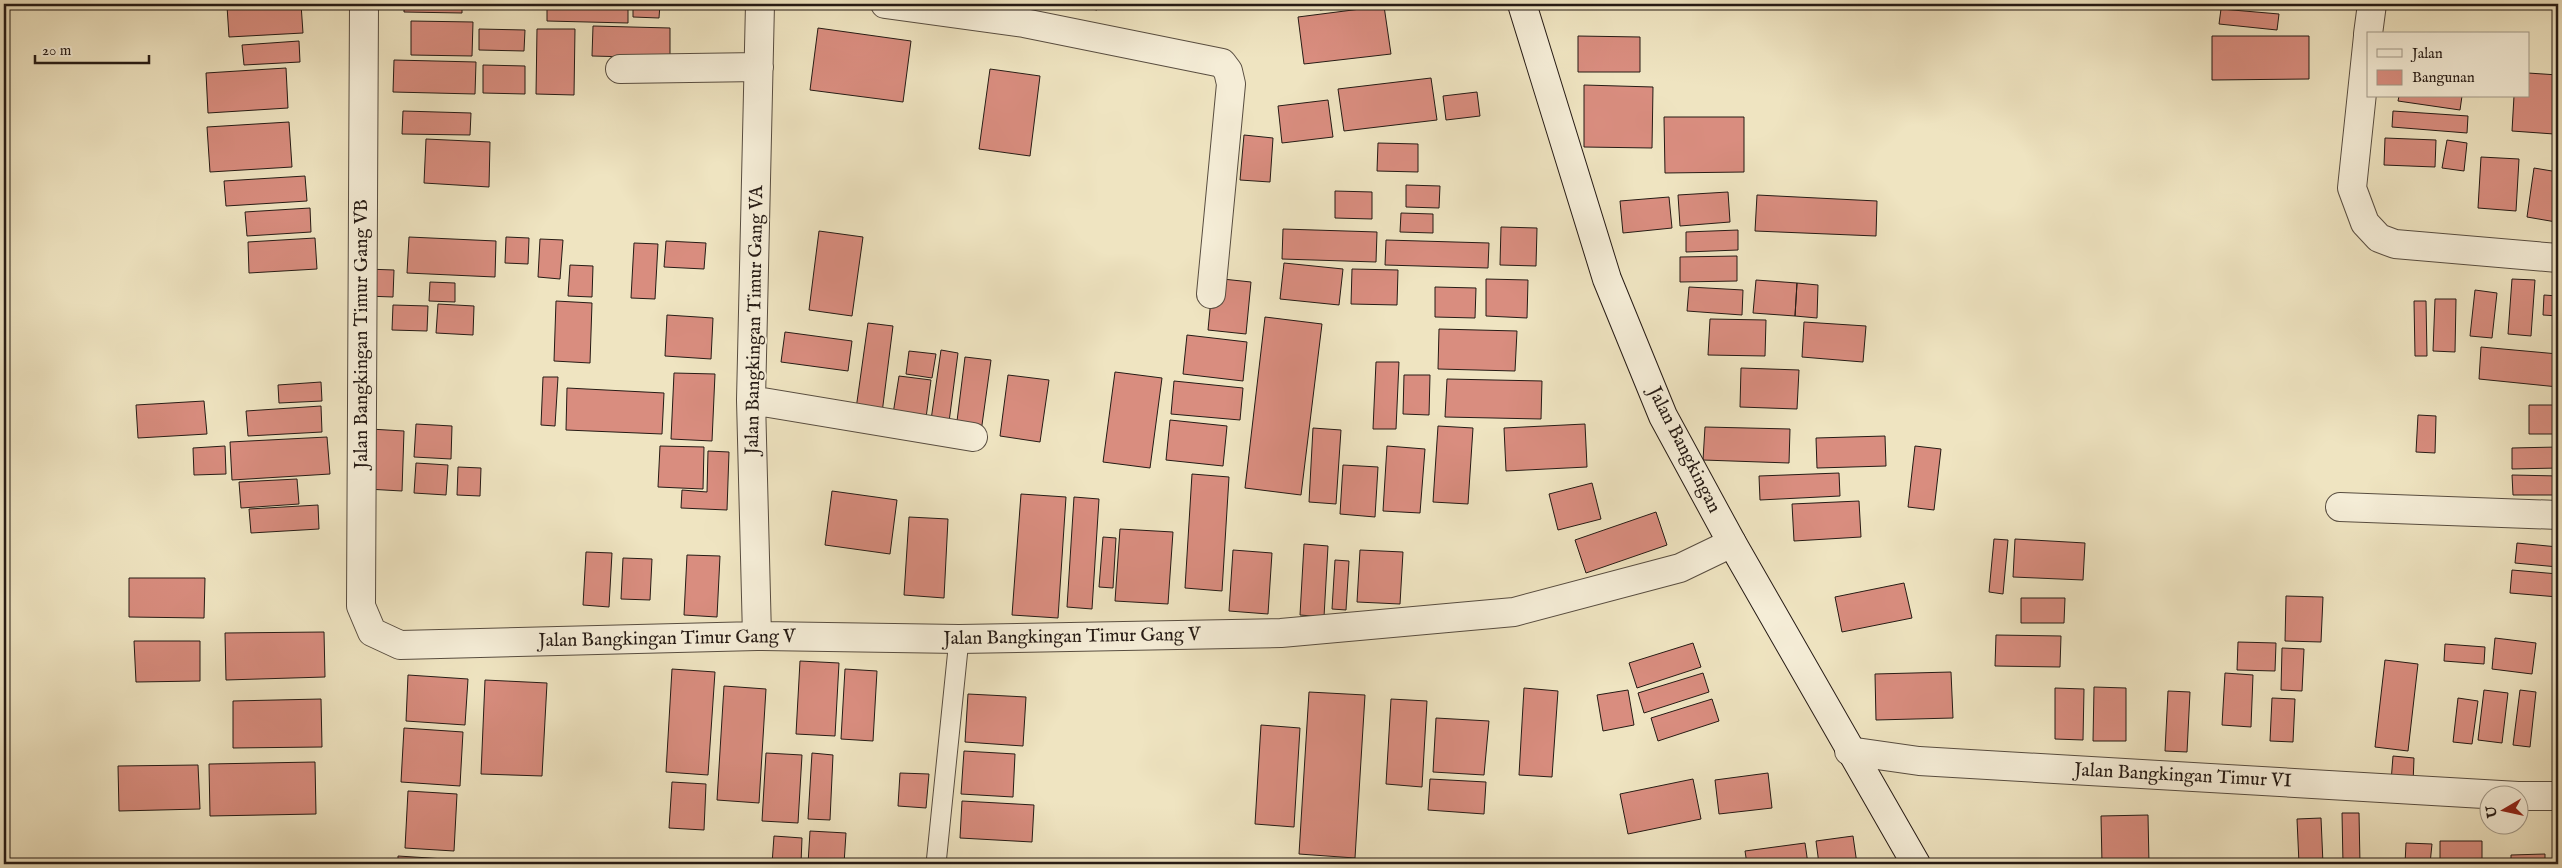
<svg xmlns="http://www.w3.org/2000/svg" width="2562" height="868" font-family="'IM FELL English',serif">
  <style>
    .building { fill: #d98d7f; stroke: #261b15 }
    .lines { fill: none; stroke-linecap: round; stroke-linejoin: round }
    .lane-casing { stroke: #584d40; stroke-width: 21 }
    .street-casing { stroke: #584d40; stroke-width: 30 }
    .secondary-casing { stroke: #261b15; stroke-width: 30 }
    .lane { stroke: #f5edd7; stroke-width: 19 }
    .street { stroke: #f5edd7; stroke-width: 28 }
    .secondary { stroke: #f5edd7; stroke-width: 28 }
    .labels { text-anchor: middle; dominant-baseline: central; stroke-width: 4; stroke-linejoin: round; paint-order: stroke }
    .street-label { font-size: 19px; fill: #261b15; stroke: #f5edd7 }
  </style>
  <rect width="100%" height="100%" fill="#efe4c1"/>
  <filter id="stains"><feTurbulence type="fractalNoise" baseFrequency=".004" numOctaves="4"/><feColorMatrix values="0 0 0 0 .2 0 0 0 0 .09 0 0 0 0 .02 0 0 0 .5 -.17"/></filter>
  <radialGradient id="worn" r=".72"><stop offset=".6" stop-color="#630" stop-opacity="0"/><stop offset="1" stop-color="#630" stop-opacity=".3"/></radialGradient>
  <path class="building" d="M266,4H301L303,33L229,37L227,6Z
    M404,4H462V13L404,12Z
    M547,4H628V23L547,21Z
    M633,4H660L659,18L633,17Z
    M1065,4H1098L1097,10Z
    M1320,4H1368L1320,10Z
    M1384,6L1391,54L1304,64L1298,17Z
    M2221,9L2279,14L2277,30L2219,24Z
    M411,21L473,22L472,56L411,55Z
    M593,26L670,28V58L592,56Z
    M818,28L911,41L903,102L810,90Z
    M479,29L525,30L524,51L479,50Z
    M537,29H575L574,95L536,94Z
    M1578,36L1640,37V72H1578Z
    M2212,36H2309V79L2212,80Z
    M299,41L300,62L244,65L242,45Z
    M394,60L476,62L475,94L393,92Z
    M483,65L525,66V94L483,93Z
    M286,68L288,108L208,113L206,73Z
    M990,69L1040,76L1030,156L979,149Z
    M2528,73L2558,75L2554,134L2512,131L2514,96H2528Z
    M1431,78L1437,120L1344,131L1338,89Z
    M1584,85L1653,87L1652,148L1584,147Z
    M1477,92L1480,116L1446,120L1443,96Z
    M2399,96H2462L2460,110L2398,101Z
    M1328,100L1333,137L1282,143L1278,106Z
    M403,111L471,113L470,135L402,134Z
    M2393,111L2468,116L2467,133L2392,127Z
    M1664,117H1744V172L1665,173Z
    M289,122L292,167L210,172L207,127Z
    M1244,135L1273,138L1270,182L1240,180Z
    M2385,138L2436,140L2435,167L2384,165Z
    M426,139L490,142L489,187L424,183Z
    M2447,140L2467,143L2464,171L2442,168Z
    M1378,143L1418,144V172L1377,171Z
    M2481,157L2519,159L2516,211L2478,208Z
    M2534,168L2558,172L2556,222L2527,217Z
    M305,176L307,201L226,206L224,181Z
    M1406,185L1440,186L1439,208L1406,207Z
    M1335,191L1372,192V219L1335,218Z
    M1728,192L1730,222L1680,226L1678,195Z
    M1757,195L1877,201L1876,236L1755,231Z
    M1669,197L1672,228L1623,233L1620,201Z
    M310,208L311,232L247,236L245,212Z
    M1401,213L1433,214V233L1400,232Z
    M1501,227L1537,228L1536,266L1500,265Z
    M1283,229L1377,232L1376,262L1282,259Z
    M1738,230V250L1686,252V232Z
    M819,231L863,237L852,316L809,310Z
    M409,237L496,241L495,277L407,273Z
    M506,237L529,238L528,264L505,263Z
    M315,238L317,269L249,273L248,242Z
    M540,239L563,240L560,279L538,277Z
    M1386,240L1489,243L1488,268L1385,265Z
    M666,241L706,243L704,269L664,267Z
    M634,243L658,244L655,299L631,298Z
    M1737,256V281L1680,282V257Z
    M1284,263L1343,269L1339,305L1280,299Z
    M570,265L593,266L592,297L568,296Z
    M366,269L394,270L393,297L365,296Z
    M1352,269L1398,270L1397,305L1351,304Z
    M1213,278L1251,282L1246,334L1208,330Z
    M1486,279L1528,280L1527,318L1486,316Z
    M2512,279L2535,280L2531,336L2508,334Z
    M1756,280L1797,283L1795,316L1753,313Z
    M430,282L455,283V302L429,301Z
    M1797,283L1818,285L1817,318L1795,316Z
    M1435,287L1476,288L1475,318L1435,317Z
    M1689,287L1743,290L1742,315L1687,311Z
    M2475,290L2497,293L2492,338L2470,336Z
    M2544,295L2558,296V316L2543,315Z
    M2435,299H2456L2455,352L2433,351Z
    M556,301L592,303L590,363L554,361Z
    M2414,301H2426L2427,356H2415Z
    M438,304L474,306L473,335L436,333Z
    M393,305L428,306L427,331L392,330Z
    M667,315L713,318L711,359L665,356Z
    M1265,317L1322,324L1301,495L1245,488Z
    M1710,319L1766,320L1765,356L1708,355Z
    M1804,322L1866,326L1863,362L1802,357Z
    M868,323L893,326L882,413L856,409Z
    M1439,329L1517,331L1515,371L1438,369Z
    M785,332L852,341L848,371L781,362Z
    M1187,335L1247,342L1243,381L1183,374Z
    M2481,347L2558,354V387L2479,379Z
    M941,350L958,353L949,422L931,420Z
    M909,351L936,354L932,378L906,374Z
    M965,357L991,360L981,432L956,429Z
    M1376,362H1399L1396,429H1373Z
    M1741,368L1799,370L1797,409L1740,407Z
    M1115,372L1162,378L1150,468L1103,462Z
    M674,373L715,374L712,441L671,439Z
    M1008,375L1049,380L1040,442L1000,436Z
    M1404,375H1430L1429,415L1403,414Z
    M899,376L931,380L926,418L893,414Z
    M543,377H558L555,426L541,425Z
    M1447,379L1542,381L1541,419L1445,417Z
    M1174,381L1243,388L1240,420L1171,414Z
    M321,382L322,401L279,403L278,385Z
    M567,388L664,393L662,434L566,430Z
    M204,401L207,434L138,438L136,405Z
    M2529,405H2558V434H2529Z
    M321,406L322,432L248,436L246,411Z
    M2418,415L2436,416L2435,453L2416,452Z
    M1170,420L1227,426L1223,466L1166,460Z
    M416,424L452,426L451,459L414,457Z
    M1585,424L1587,467L1506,471L1504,428Z
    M1438,426L1473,428L1468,504L1433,502Z
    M1705,427L1790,429L1789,463L1703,460Z
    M1313,428L1341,430L1336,504L1309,502Z
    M370,429L404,431L402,491L367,489Z
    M1885,436L1886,466L1817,468L1816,438Z
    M327,437L330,474L232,480L230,442Z
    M225,446L226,474L194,475L193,448Z
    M660,446L704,447L703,489L658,487Z
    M1387,446L1425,449L1420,513L1383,511Z
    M1915,446L1941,449L1934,510L1908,507Z
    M2558,447V468L2512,469V448Z
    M708,451L729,452L727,510L681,508L682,490L707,492Z
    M416,463L448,465L446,495L414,493Z
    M1343,465L1378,467L1375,517L1340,514Z
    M458,467L481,468L480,496L457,495Z
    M1839,473L1840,496L1760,500L1759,476Z
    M1192,474L1229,477L1222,591L1185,588Z
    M2512,475L2558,476V495H2513Z
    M297,479L299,504L241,508L239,482Z
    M1592,483L1601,519L1558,530L1549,494Z
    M832,491L897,500L890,554L825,545Z
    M1021,494L1066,497L1058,618L1012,615Z
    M1074,497L1099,499L1092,609L1067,607Z
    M1859,501L1861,537L1794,541L1792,504Z
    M318,505L319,529L251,533L249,509Z
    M1656,512L1667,545L1586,573L1575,540Z
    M909,517L948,519L944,598L904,595Z
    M1120,529L1173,532L1168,604L1115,601Z
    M1103,537L1116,538L1113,588L1099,587Z
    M1994,539L2008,540L2003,594L1989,592Z
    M2015,539L2085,543L2083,580L2013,577Z
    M2517,543L2558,547V567L2515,563Z
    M1304,544L1328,546L1324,617L1300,615Z
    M1233,550L1272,553L1268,614L1229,611Z
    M1360,550L1403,552L1400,604L1357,602Z
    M586,552L612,553L609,607L583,605Z
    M687,555L720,556L717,617L684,615Z
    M623,558L652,559L650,600L621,599Z
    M1335,560L1349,561L1346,610L1332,609Z
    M2512,570L2558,574V597L2510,593Z
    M129,578H205L204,618L129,617Z
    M1904,583L1912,618L1842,632L1835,597Z
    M2286,596L2323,597L2321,642L2285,641Z
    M2021,598H2065L2064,623H2021Z
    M324,632L325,677L226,680L225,633Z
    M1996,635L2061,636L2060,667L1995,666Z
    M2495,638L2536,643L2532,674L2492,669Z
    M134,641H200V681L136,682Z
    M2238,642L2276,643L2275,671L2237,670Z
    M1693,643L1701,667L1637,688L1629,663Z
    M2445,644L2485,647L2484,664L2444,661Z
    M2282,648L2304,649L2302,691L2281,690Z
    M2385,660L2418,664L2408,751L2375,747Z
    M800,661L839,663L835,736L796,734Z
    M672,669L715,672L708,775L666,772Z
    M845,669L877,671L873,741L841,739Z
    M1951,672L1953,718L1876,720L1875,674Z
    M1703,673L1709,692L1644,713L1638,693Z
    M2225,673L2253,675L2251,727L2222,725Z
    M408,675L468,679L465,725L406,721Z
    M485,680L547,683L542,776L481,774Z
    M724,686L766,689L759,803L717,800Z
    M2094,687L2126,688V741H2093Z
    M1524,688L1558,691L1552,777L1519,775Z
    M2055,688L2084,689L2083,740L2055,739Z
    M1628,690L1634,725L1603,731L1597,695Z
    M2484,690L2508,693L2502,743L2478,740Z
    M2520,690L2536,692L2530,747L2513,745Z
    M2168,691L2190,692L2187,752L2165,751Z
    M1309,692L1365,695L1355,858L1299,854Z
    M968,694L1026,697L1023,746L965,742Z
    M2272,698L2295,699L2293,742L2270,741Z
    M2458,698L2478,701L2472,744L2453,742Z
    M321,699L322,747L233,748V701Z
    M1391,699L1427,701L1422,787L1386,784Z
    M1712,699L1719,721L1658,741L1651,718Z
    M1436,718L1489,721L1484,775L1433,772Z
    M1261,725L1300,728L1294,827L1255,824Z
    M404,728L463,732L460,786L401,782Z
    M964,751L1015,754L1013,797L961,794Z
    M766,753L802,755L798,823L762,821Z
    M812,753L833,755L830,820L808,819Z
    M2393,756L2414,758L2413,784L2391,782Z
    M315,762L316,814L210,816L209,764Z
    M198,765L200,809L119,811L118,766Z
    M900,773L929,774L926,808L898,806Z
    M1768,773L1772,808L1719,814L1715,780Z
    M1430,779L1486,782L1484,814L1428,810Z
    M1693,779L1701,819L1628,834L1620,794Z
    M672,782L706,784L704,830L669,828Z
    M408,791L457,794L454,851L405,848Z
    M962,801L1034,805L1032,842L960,838Z
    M2342,813H2359L2360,864H2343Z
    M2148,815L2149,864H2102L2101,816Z
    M2321,818L2323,864H2299L2297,819Z
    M810,831L846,833L844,864H808Z
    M774,836L802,838L801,864H772Z
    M1853,836L1857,864H1819L1816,841Z
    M2440,841H2482V864H2440Z
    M1805,843L1808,864H1747L1745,851Z
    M2406,843L2432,844L2430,864H2405Z
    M2545,854V864H2511V855Z
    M398,856L461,860V864H398Z"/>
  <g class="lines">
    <g class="lane-casing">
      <path id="lane" d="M936,864L959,639"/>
    </g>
    <g class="street-casing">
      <path id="street" d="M364,4L361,606L372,632L400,645L757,636L959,639L1281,633L1514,612L1680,568L1732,543
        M885,4L1024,23L1222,63L1228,71L1231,84L1211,294
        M2368,34L2372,4
        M2368,36L2352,188L2365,223L2379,238L2395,244L2558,258
        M620,69L759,67
        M751,400L973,437
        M2340,507L2558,515
        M757,636L751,400L760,4
        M1849,751L1919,761L2518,796
        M2520,796H2558"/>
    </g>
    <g class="secondary-casing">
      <path id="secondary" d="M1522,4L1607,279L1663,416L1732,543L1916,864"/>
    </g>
    <use href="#lane" class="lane"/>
    <use href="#street" class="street"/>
    <use href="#secondary" class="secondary"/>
  </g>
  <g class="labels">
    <g class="street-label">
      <text transform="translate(755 320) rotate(-89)">Jalan Bangkingan Timur Gang VA</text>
      <text transform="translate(362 334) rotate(-90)">Jalan Bangkingan Timur Gang VB</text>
      <text transform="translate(1684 450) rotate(63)">Jalan Bangkingan</text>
      <text transform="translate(1072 637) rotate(-1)">Jalan Bangkingan Timur Gang V</text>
      <text transform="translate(667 639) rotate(-1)">Jalan Bangkingan Timur Gang V</text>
      <text transform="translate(2183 776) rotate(3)">Jalan Bangkingan Timur VI</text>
    </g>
  </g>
  <rect width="2562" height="868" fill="none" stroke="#efe4c1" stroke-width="20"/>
  <rect x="5" y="5" width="2552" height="858" fill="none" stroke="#261b15" stroke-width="2.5"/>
  <rect x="10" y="10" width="2542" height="848" fill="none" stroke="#261b15"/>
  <rect x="2367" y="32" width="162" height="65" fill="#f5edd7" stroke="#a29989"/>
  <rect x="2377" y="49" width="25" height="8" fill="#f5edd7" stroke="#a29989"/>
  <text x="2412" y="58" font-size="15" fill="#261b15">Jalan</text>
  <rect x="2377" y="70" width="25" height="15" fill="#d98d7f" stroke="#a29989"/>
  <text x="2412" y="82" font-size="15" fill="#261b15">Bangunan</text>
  <g transform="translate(2504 810) rotate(261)"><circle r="24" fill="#f5edd7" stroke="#a29989"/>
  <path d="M0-4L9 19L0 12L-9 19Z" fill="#8f2418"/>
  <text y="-8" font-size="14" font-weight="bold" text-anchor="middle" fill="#261b15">U</text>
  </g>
  <path d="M35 55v8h114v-8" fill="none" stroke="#261b15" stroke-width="2.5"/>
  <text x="42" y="55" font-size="15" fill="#261b15" stroke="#f5edd7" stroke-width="4" paint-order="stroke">20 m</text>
  <rect width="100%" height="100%" filter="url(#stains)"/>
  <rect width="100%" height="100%" fill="url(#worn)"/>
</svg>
